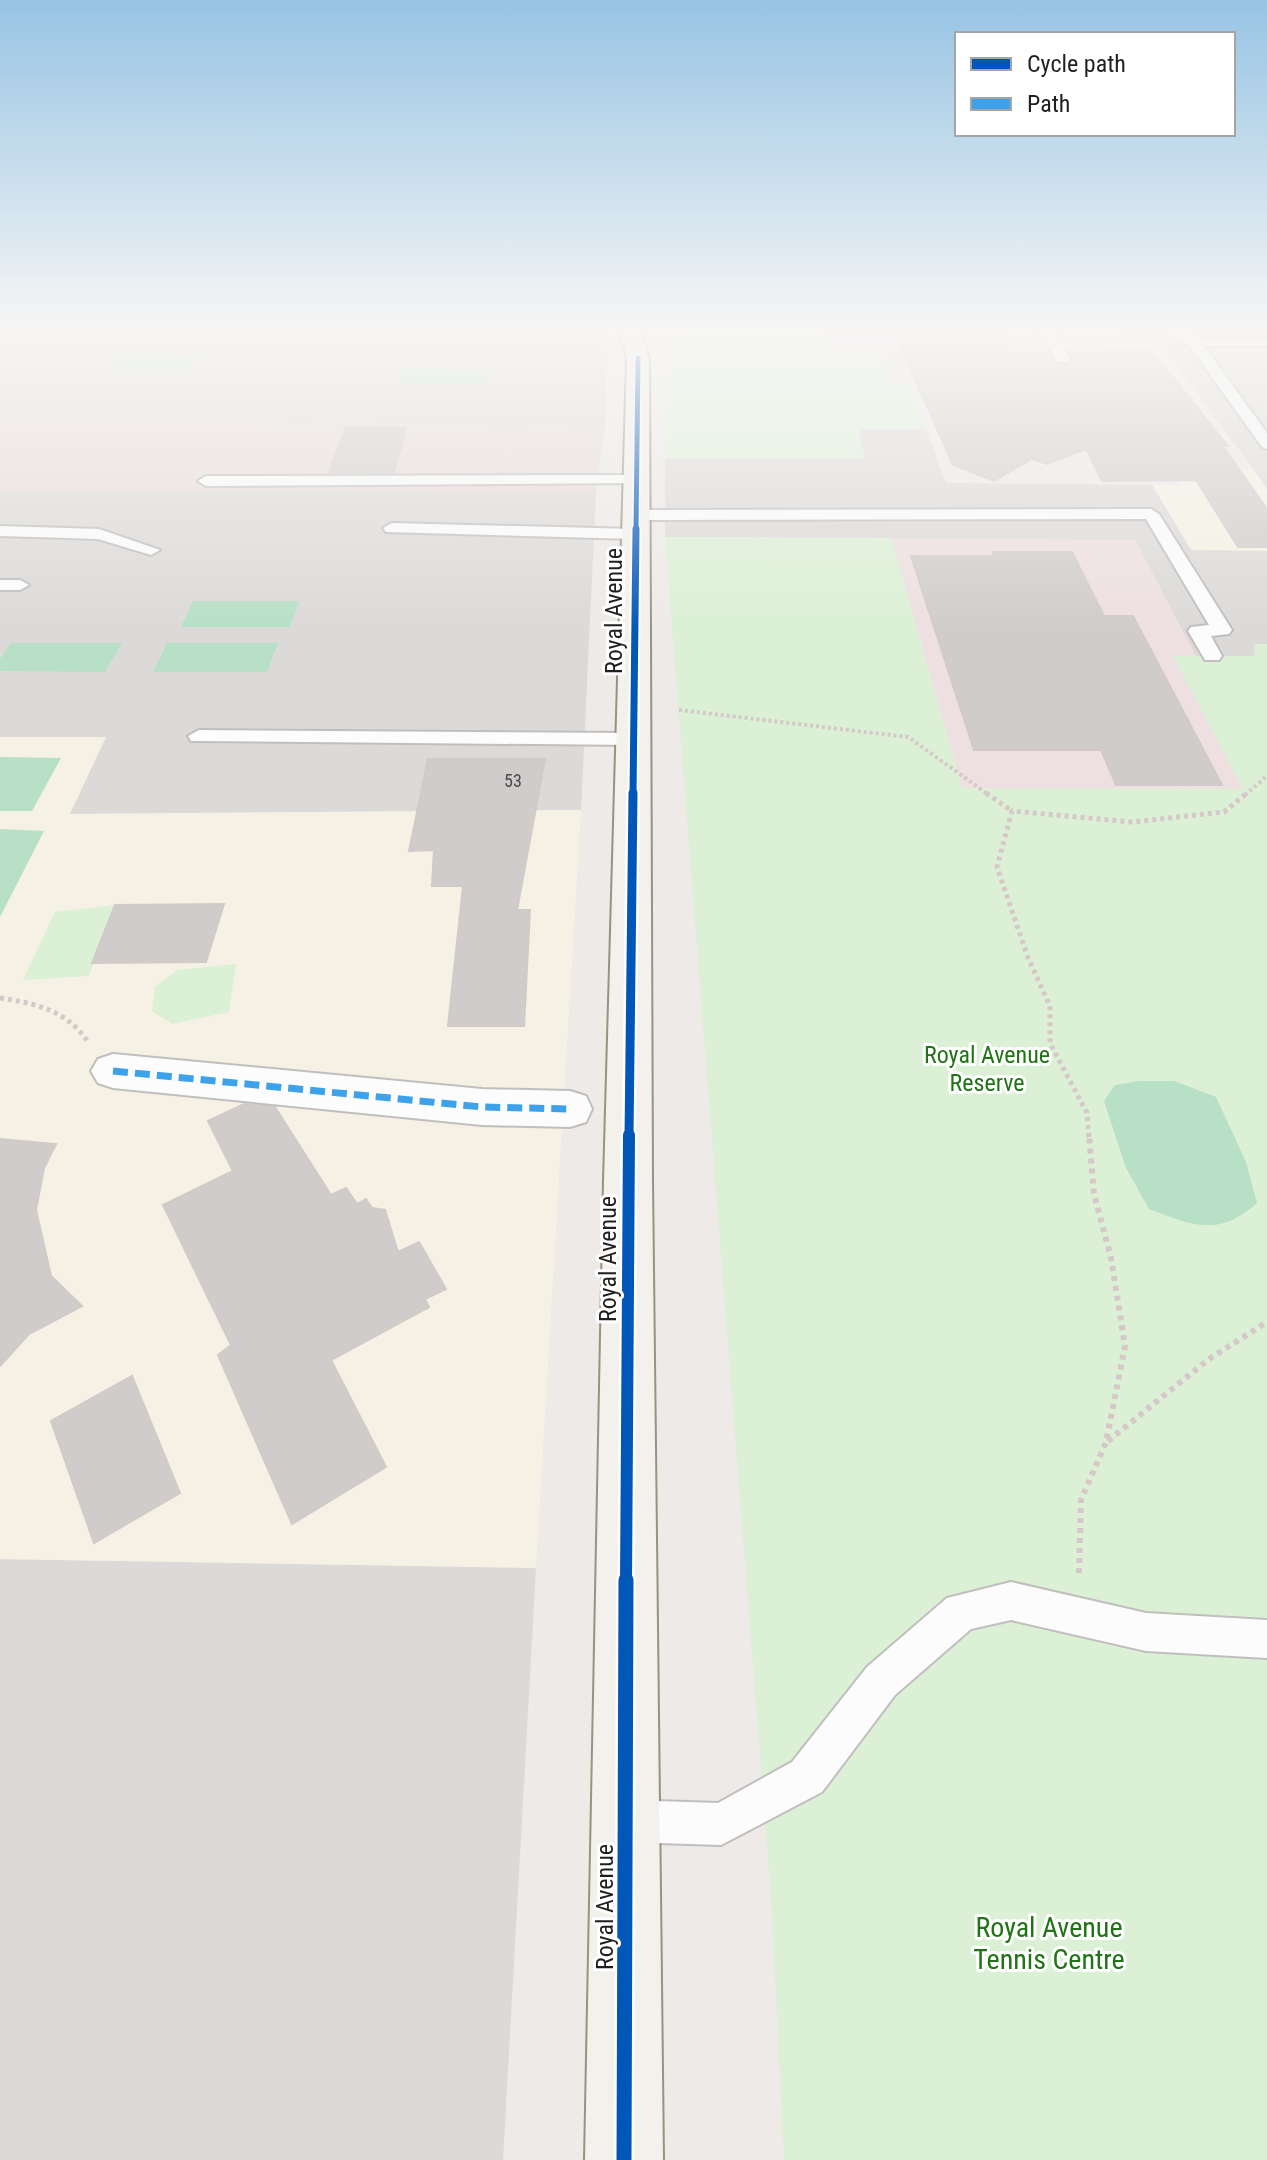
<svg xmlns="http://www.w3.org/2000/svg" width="1267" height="2160" font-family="'Roboto Condensed',sans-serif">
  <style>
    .residential { fill: #dcdad9 }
    .commercial { fill: #eedfe0 }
    .education { fill: #f5f1e4 }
    .religious { fill: #dbdad9 }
    .military { fill: #e6dad8 }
    .park { fill: #dbf0d5 }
    .pitch { fill: #b7e0c6 }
    .building { fill: #d0cccb; stroke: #d0cbc9; stroke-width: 2 }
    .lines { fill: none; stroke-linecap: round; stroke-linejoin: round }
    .lane-casing { stroke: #c0bfbe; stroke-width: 4 }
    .street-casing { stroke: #c0bfbe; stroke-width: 4 }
    .secondary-casing { stroke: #969381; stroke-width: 4 }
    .path-far2 { stroke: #d6c8c9; stroke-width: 4; stroke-dasharray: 3 3; stroke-linecap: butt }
    .path-far1 { stroke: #d6c8c9; stroke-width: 5; stroke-dasharray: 4 4; stroke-linecap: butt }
    .path { stroke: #d6c8c9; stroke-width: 6; stroke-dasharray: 5 5; stroke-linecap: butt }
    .lane { fill: #fcfcfc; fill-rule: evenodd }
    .street { fill: #fcfcfc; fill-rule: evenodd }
    .secondary { fill: #f3f1eb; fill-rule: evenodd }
    .quiet { stroke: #3da2ea; stroke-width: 7; stroke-dasharray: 15 7; stroke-linecap: butt }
    .cycleway-far4-casing { stroke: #fff; stroke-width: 8 }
    .cycleway-far3-casing { stroke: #fff; stroke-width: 11 }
    .cycleway-far2-casing { stroke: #fff; stroke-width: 14 }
    .cycleway-far1-casing { stroke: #fff; stroke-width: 17 }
    .cycleway-casing { stroke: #fff; stroke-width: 20 }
    .cycleway-far4 { stroke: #0057b8; stroke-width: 5 }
    .cycleway-far3 { stroke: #0057b8; stroke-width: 7 }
    .cycleway-far2 { stroke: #0057b8; stroke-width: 9 }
    .cycleway-far1 { stroke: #0057b8; stroke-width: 12 }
    .cycleway { stroke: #0057b8; stroke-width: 15 }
    .labels { text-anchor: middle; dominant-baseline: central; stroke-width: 6; stroke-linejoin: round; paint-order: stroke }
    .far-number-label { font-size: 18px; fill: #4b4a4a }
    .street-label { font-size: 24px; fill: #1f1f1f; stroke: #fff }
    .park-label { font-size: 24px; fill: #207415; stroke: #fff }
    .near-park-label { font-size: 28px; fill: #207415; stroke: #fff }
  </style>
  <rect width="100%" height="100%" fill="#edeae8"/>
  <path class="residential" d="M0,328H608L605,426L0,420Z
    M0,491L596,493L581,810L69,814L105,737H0Z
    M0,1559L536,1568L503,2160H0Z"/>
  <path class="commercial" d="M819,328H1002L1031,384H892L883,358H827Z
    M891,538L1135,540L1196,656L1174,657L1243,789L962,788Z"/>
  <path class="education" d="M1171,468L1253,469L1267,489V551L1191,550L1152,485H1181Z
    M0,737H106L70,814L581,810L536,1568L0,1559Z"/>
  <path class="religious" d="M1149,328H1267V489L1253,469Z
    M858,429H926L946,483L1152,485L1191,550L1267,551V644H1255L1256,656H1196L1135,540L665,537V459H864Z"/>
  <path class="military" d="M0,420L605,426L596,493L0,491Z"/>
  <path class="park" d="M688,328H819L827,358H883L892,384L910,383L926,429H858L865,459H665L673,345Z
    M665,537L891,538L962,788L1243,789L1173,656H1255L1254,644H1267V2160H784L771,1897Z
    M115,905L89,976L23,980L55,912Z
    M236,964L229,1012L172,1024L152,1011L155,987L177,970Z"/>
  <path class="pitch" d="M120,354L198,355L189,369H109Z
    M405,369L485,370L482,384H400Z
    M193,601H299L290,627H181Z
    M11,643H122L105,672L0,671V659Z
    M167,643H278L267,672H153Z
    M0,757L61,758L32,811H0Z
    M0,829L44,831L0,917Z
    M1139,1081H1174L1216,1097L1246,1162L1257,1203C1219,1237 1194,1226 1149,1209L1126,1168L1104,1101L1115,1085Z"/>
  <path class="building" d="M923,328H996L1009,352H1048L1058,365L1070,364L1069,352L1152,351L1228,446H1223L1267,509V547H1238L1196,480L1102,481L1086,449L1047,464L1032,459L994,481L953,465L894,332Z
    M346,428H406L394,472H329Z
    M993,552H1072L1104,616H1133L1222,785H1116L1101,750H974L911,556H994Z
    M428,759H545L517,910H530L524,1026H448L463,886H432L434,850L409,851Z
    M224,904L206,962L92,963L115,905Z
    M244,1104L275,1107L331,1195L346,1188L357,1204L366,1199L372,1208L385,1210L398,1252L419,1242L446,1289L425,1299L429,1307L331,1360L386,1467L292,1524L218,1355L231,1345L163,1205L233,1171L208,1121Z
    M0,1139L56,1144L44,1168L36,1210L51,1276L82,1306L29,1334L0,1366Z
    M132,1376L180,1493L94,1543L51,1421Z"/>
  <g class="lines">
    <g class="lane-casing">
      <path id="lane" d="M1037,328H1050L1070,359L1068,362H1058Z
        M1124,328H1182L1197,338H1267V346H1204L1267,433V449L1262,447L1189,345L1175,336Z
        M635,475L641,477V483L206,486L198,481L206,476Z
        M1151,509L1159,514L1232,630L1229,634L1211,636L1222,656L1219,660H1205L1188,631L1191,627L1209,625L1146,519L635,520L627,515L635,510Z
        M392,523L635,529L644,534L635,539L386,532L383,528Z
        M0,526L99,529L160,550L151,555L98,539L0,536Z
        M0,580H20L29,585L20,590H0Z
        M199,730L634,733L645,739L634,745L191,741L188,736Z
        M1011,1582L1146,1613L1267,1620V1658L1146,1651L1011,1620L971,1629L895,1695L822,1792L721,1845L625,1842L610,1836L604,1821L610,1806L625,1800L718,1803L792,1762L867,1667L947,1598Z"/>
    </g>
    <g class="street-casing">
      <path id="street" d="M113,1054L482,1089L570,1091L586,1096L592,1109L586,1122L570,1127L482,1125L113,1088L98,1083L91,1071L98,1059Z"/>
    </g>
    <g class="secondary-casing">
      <path id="secondary" d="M619,328H639L649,358L652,1181L663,2160H585L604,1181L627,358Z"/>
    </g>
    <path class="path-far2" d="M679,710L908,737L989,795
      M1245,795L1267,776"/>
    <path class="path-far1" d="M986,793L1012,811
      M0,998C35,1003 68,1011 88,1042
      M1089,1137L1087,1113L1050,1043V1006L1028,958L997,867L1012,811L1132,822L1224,812L1247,793"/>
    <path class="path" d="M1108,1441L1209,1359L1267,1322
      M1079,1573L1081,1500L1106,1442L1125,1346L1111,1258L1094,1194L1089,1135"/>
    <use href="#lane" class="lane"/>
    <use href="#street" class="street"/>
    <use href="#secondary" class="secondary"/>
    <path class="quiet" d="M113,1071L482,1107L570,1109"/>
    <g class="cycleway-far4-casing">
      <path id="cycleway-far4" d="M636,531L638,358"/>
    </g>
    <g class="cycleway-far3-casing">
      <path id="cycleway-far3" d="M633,795L636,529"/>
    </g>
    <g class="cycleway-far2-casing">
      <path id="cycleway-far2" d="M629,1137L633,793"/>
    </g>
    <g class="cycleway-far1-casing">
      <path id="cycleway-far1" d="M626,1582L629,1135"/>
    </g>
    <g class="cycleway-casing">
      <path id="cycleway" d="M624,2160L626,1580"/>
    </g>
    <use href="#cycleway-far4" class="cycleway-far4"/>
    <use href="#cycleway-far3" class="cycleway-far3"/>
    <use href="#cycleway-far2" class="cycleway-far2"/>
    <use href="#cycleway-far1" class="cycleway-far1"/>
    <use href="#cycleway" class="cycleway"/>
  </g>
  <linearGradient id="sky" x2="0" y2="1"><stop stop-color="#97c4e4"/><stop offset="0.52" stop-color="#f7f6f5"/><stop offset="1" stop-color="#f7f6f5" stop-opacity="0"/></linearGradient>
  <rect width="1267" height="631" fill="url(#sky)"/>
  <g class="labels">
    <g class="far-number-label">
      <text x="513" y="780">53</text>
    </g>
    <g class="street-label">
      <text transform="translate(614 611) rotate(-90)">Royal Avenue</text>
      <text transform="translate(608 1259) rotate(-90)">Royal Avenue</text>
      <text transform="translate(605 1907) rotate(-90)">Royal Avenue</text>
    </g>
    <g class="park-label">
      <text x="987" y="1055">Royal Avenue<tspan x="987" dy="28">Reserve</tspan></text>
    </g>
    <g class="near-park-label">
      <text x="1049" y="1927">Royal Avenue<tspan x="1049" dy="32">Tennis Centre</tspan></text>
    </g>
  </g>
  <rect x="955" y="32" width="280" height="104" fill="#ffffff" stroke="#a5a5a5" stroke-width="2"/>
  <rect x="971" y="58" width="40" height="12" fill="#0057b8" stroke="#a5a5a5" stroke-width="2"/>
  <text x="1027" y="72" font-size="24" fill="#1f1f1f">Cycle path</text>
  <rect x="971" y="98" width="40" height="12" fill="#3da2ea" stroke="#a5a5a5" stroke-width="2"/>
  <text x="1027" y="112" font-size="24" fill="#1f1f1f">Path</text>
</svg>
